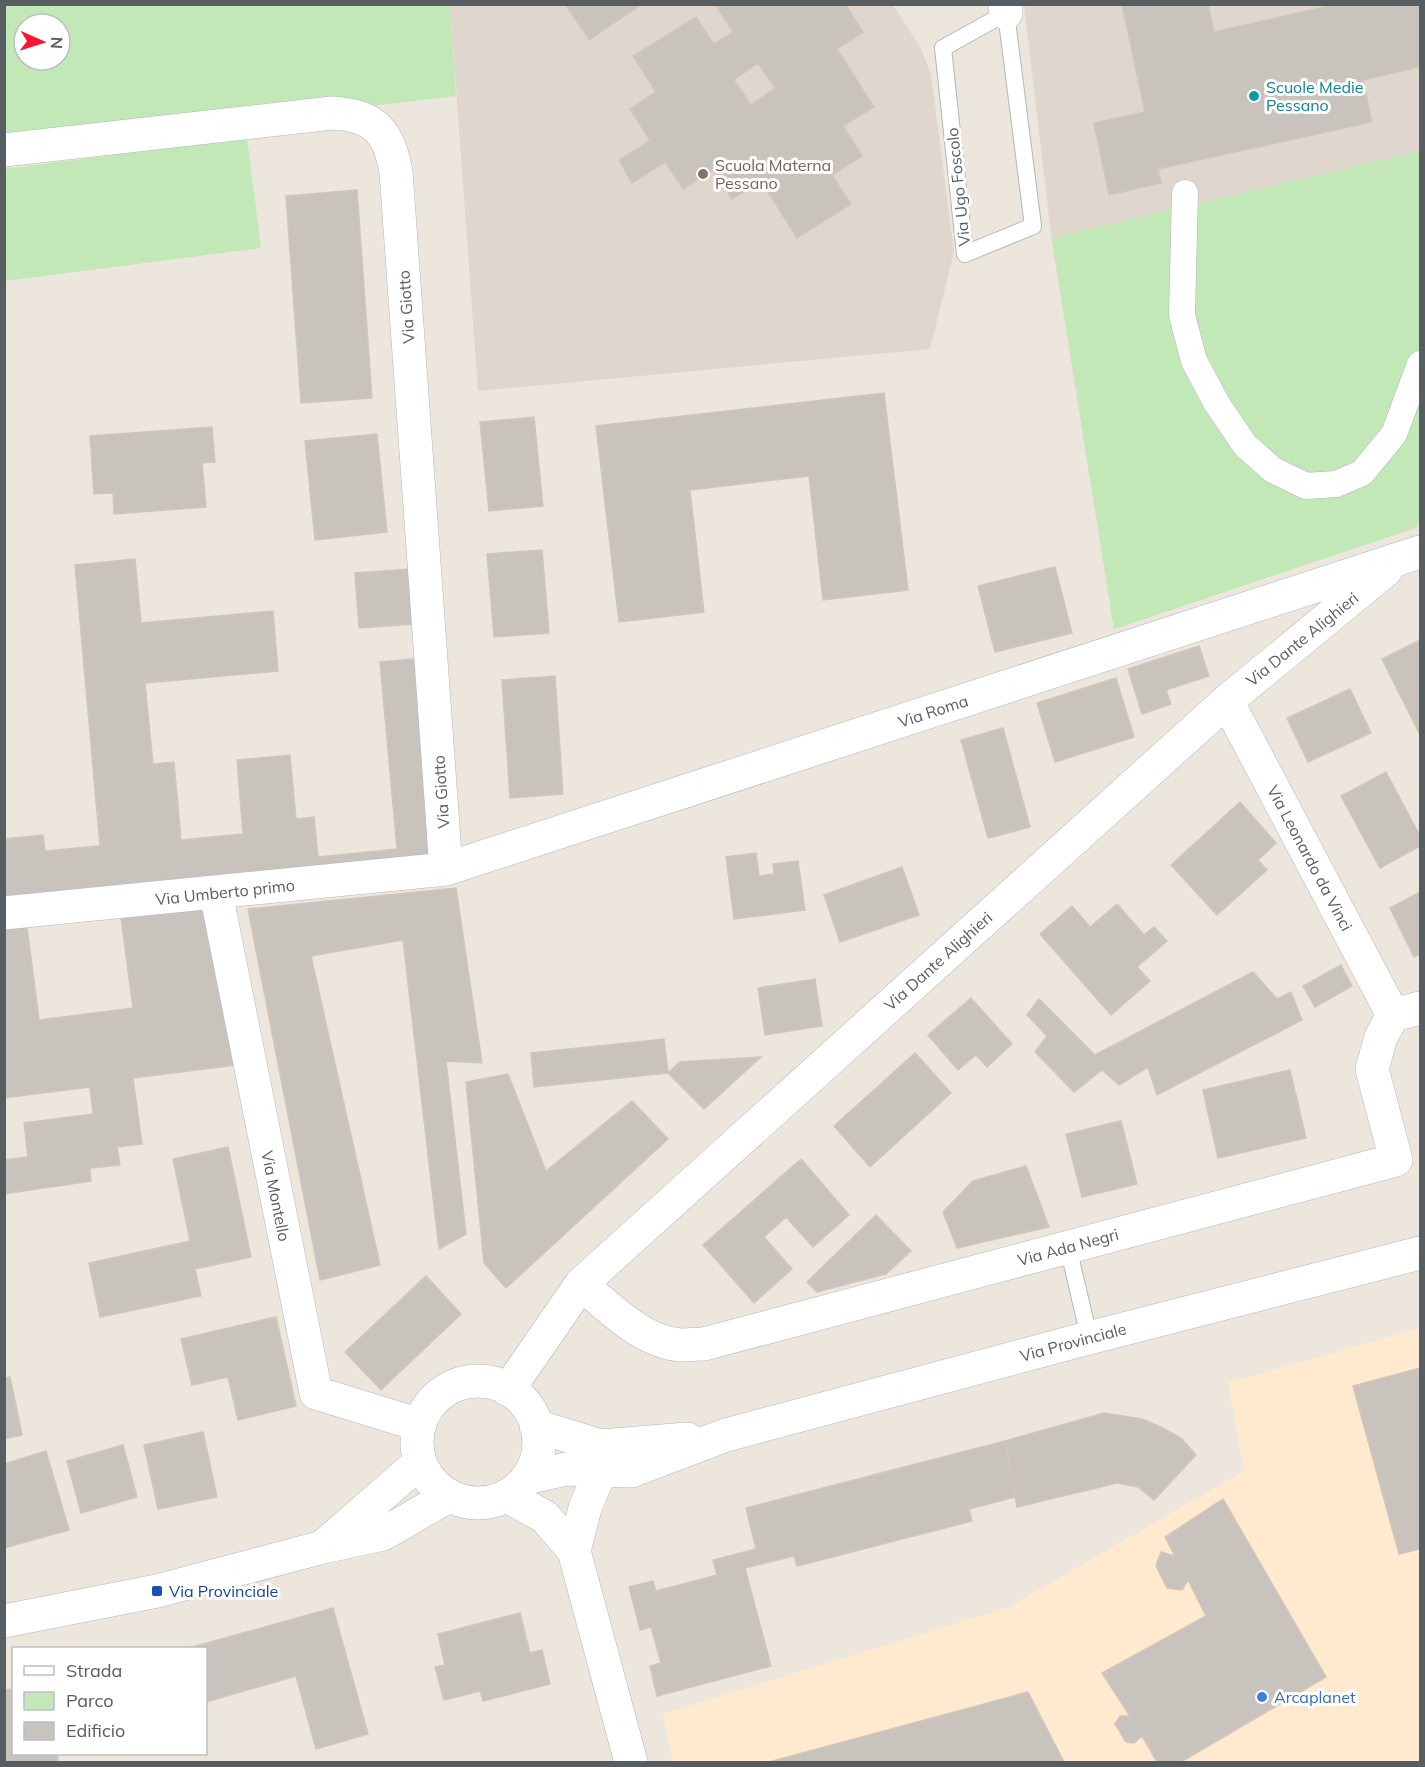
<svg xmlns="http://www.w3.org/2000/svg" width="1425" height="1767" font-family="Mulish,sans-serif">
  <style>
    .commercial { fill: #ffead0 }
    .education { fill: #dfd7ce }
    .green { fill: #c1e8b6; fill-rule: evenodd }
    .building { fill: #c9c3bd; stroke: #d2c6bb; stroke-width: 1.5; fill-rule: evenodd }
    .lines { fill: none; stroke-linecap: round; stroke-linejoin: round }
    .service-casing { stroke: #b1b7bb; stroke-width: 18 }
    .pedestrian-casing { stroke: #b1b7bb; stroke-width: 27 }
    .minor-casing { stroke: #b1b7bb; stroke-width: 34 }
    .service { stroke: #fff; stroke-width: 16 }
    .pedestrian { stroke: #fff; stroke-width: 26 }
    .minor { stroke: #fff; stroke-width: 33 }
    .culture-dot { fill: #0f9aa8; stroke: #fff; stroke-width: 2 }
    .education-dot { fill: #8d6e63; stroke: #fff; stroke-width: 2 }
    .transit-dot { fill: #1a4fb4; stroke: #fff; stroke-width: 2 }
    .shop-dot { fill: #3f7fe0; stroke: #fff; stroke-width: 2 }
    .labels { text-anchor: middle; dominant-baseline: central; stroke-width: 6; stroke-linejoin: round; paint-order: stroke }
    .culture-label { font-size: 16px; fill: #0d838f; stroke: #fff; text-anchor: start }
    .education-label { font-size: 16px; fill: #785e54; stroke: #fff; text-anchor: start }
    .street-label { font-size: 16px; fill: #575e61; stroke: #fff }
    .transit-label { font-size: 16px; fill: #164399; stroke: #fff; text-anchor: start }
    .shop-label { font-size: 16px; fill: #366cbe; stroke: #fff; text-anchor: start }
  </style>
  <rect width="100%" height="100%" fill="#ede6dd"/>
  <path class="commercial" d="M1420,1328V1762H673L663,1714L1009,1607L1244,1471L1228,1383Z"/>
  <path class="education" d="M450,5H893L920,47L931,74L954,252L930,349L478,391Z
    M1024,5H1420V521L1415,528L1114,629L1052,242Z"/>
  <path class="green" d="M4,5H450L456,96L5,150ZM24,24H60V60H24Z
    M247,138L261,248L5,281L4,169Z
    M1420,151V521L1415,528L1114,629L1052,238Z"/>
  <path class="building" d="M565,4H642L589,40Z
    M715,4H845L863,32L837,49L874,107L843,126L862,156L832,175L851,204L797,238L761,181L732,199L713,170L683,189L665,162L632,183L619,160L650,141L630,109L656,92L633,56L696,17L714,44L733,32ZM758,63L775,88L751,105L734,80Z
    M1122,4H1208L1214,32L1337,4H1420V67L1363,80L1372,122L1158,169L1161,183L1109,195L1094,123L1145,112Z
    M357,190L372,398L301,403L286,196Z
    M884,393L908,590L823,600L809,476L690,490L704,612L619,622L596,426Z
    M534,417L543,506L489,511L480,422Z
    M212,427L215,462L202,463L206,507L114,514L113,493L94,494L90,436Z
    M377,434L387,532L315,540L305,441Z
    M542,550L549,633L494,637L487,554Z
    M135,559L141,623L273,611L278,671L145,683L153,764L174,762L181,840L243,834L237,760L290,755L296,819L314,817L318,857L397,849L380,662L422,658L440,867L4,906V839L43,835L45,851L100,846L75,565Z
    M1055,567L1072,633L995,652L978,586Z
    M410,569L413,624L359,628L355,573Z
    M1420,640V735L1382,659Z
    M1199,646L1209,676L1166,690L1171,704L1142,714L1128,669Z
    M555,676L563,794L510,798L502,680Z
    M1116,678L1134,737L1055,762L1037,703Z
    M1350,689L1371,733L1308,762L1287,718Z
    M1003,728L1030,827L988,838L961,740Z
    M1386,772L1420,836V846L1380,868L1341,796Z
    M1240,802L1276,843L1258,860L1267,870L1217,915L1171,865Z
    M756,853L759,876L774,874L773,864L798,861L805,910L734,919L726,857Z
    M902,867L919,915L840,942L824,895Z
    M456,888L482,1063L446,1061L466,1234L439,1249L403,940L311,956L380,1265L320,1280L248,909Z
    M1420,892V954L1414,957L1390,908Z
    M207,902L235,1065L133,1078L142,1144L117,1147L120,1165L90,1168L91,1181L4,1194V1160L28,1157L24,1123L93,1114L90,1087L4,1098V922L26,919L39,1020L133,1008L120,910Z
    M1117,904L1144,935L1154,927L1167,941L1137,967L1150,981L1111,1015L1040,934L1072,906L1090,927Z
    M1341,965L1352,986L1315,1007L1303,986Z
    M1253,972L1277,999L1291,992L1302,1020L1157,1095L1148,1067L1119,1085L1102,1070L1074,1092L1035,1052L1047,1036L1027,1015L1039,999L1095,1055Z
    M815,979L822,1026L765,1035L758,988Z
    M971,998L1012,1044L987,1067L976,1055L958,1070L928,1035Z
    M664,1039L668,1073L534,1087L531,1053Z
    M915,1053L951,1093L870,1167L834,1126Z
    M761,1057L704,1109L668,1073L680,1062Z
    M1290,1070L1306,1138L1218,1158L1203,1090Z
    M508,1074L546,1171L632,1101L668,1139L506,1288L484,1263L466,1082Z
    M1121,1121L1137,1184L1082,1197L1066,1134Z
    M228,1147L251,1257L195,1269L201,1296L100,1317L89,1263L190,1241L173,1159Z
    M801,1159L849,1215L813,1247L786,1217L764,1237L792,1269L754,1303L703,1245Z
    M1026,1166L1049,1227L957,1248L943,1212L973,1181Z
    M876,1215L911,1251L886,1274L817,1292L807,1282Z
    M426,1276L461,1314L381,1390L345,1352Z
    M276,1317L296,1406L238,1420L228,1377L192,1385L181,1339Z
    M1420,1368V1549L1399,1554L1353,1386Z
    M10,1377L22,1435L4,1439V1379Z
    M1104,1413L1142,1419L1161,1427L1181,1438L1196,1455L1154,1500L1138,1487L1117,1483L1017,1507L1005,1441Z
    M203,1432L217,1497L158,1509L144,1445Z
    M1005,1441L1015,1497L969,1509L972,1521L797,1566L794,1556L745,1568L771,1666L657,1696L650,1666L661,1663L651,1627L640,1630L629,1587L653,1581L656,1591L717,1575L713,1560L756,1549L746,1508Z
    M123,1445L137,1497L81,1513L67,1461Z
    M46,1451L69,1530L4,1548V1464Z
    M1223,1499L1326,1677L1181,1762H1157L1142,1736L1134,1743L1126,1742L1115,1724L1120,1716H1130L1102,1673L1206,1616L1188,1580L1182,1590L1167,1588L1156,1566L1161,1552L1175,1556L1165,1537Z
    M333,1608L368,1734L316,1749L296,1676L206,1702V1648H189Z
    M520,1613L530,1653L542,1650L550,1684L483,1701L480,1691L444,1700L435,1667L445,1665L438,1634Z
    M14,1689V1754H57L58,1762H4V1690Z
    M1028,1692L1064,1762H769Z"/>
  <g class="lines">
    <g class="service-casing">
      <path id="service" d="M1006,13L1033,226L965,254L943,48Z
        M1068,1247L1089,1337"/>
    </g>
    <g class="pedestrian-casing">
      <path id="pedestrian" d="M1185,193L1182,315L1194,361L1217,404L1245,445L1273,470L1306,486L1336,484L1362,473L1394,434L1420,364"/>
    </g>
    <g class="minor-casing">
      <path id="minor" d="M1005,4L1006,13
        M4,150L332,113C374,115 389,131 396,172L446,869
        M1227,701L1393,1015
        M216,893L316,1393L420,1425
        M4,913L446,869L1420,552
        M581,1284C609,1307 642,1342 680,1345C688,1345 696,1344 704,1344L1396,1160L1372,1069L1381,1037L1393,1015L1420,1008
        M417 1442a61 61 0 1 1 122 0a61 61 0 1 1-122 0Z
        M508,1390L581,1284L1227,701L1386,570
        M536,1426L601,1446L687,1439
        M527,1478L566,1469L631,1471L726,1435L1077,1341L1420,1253
        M507,1496L545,1517L574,1551L631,1762
        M326,1544L420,1462
        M574,1551L585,1508L601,1470
        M4,1621L157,1591L323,1547L383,1534L449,1496"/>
    </g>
    <use href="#service" class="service"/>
    <use href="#pedestrian" class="pedestrian"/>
    <use href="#minor" class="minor"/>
  </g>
  <circle class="culture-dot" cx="1254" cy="96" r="6"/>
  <circle class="education-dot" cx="703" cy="174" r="6"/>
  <rect class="transit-dot" x="151" y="1585" width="12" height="12" rx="3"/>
  <circle class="shop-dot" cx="1262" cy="1697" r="6"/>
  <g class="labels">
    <g class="culture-label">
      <text x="1266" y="87">Scuole Medie<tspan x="1266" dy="18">Pessano</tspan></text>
    </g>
    <g class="education-label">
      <text x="715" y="165">Scuola Materna<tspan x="715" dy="18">Pessano</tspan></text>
    </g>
    <g class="street-label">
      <text transform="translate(958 187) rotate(-96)">Via Ugo Foscolo</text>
      <text transform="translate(406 307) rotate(-94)">Via Giotto</text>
      <text transform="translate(1302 639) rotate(-39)">Via Dante Alighieri</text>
      <text transform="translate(933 711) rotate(-18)">Via Roma</text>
      <text transform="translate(441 792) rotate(-94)">Via Giotto</text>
      <text transform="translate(1310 858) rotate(62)">Via Leonardo da Vinci</text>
      <text transform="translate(225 892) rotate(-6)">Via Umberto primo</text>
      <text transform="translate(938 961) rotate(-42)">Via Dante Alighieri</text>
      <text transform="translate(276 1196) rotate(79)">Via Montello</text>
      <text transform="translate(1068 1247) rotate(-15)">Via Ada Negri</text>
      <text transform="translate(1073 1342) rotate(-15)">Via Provinciale</text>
    </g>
    <g class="transit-label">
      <text x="169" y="1591">Via Provinciale</text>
    </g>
    <g class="shop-label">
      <text x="1274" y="1697">Arcaplanet</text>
    </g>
  </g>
  <rect width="1425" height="1767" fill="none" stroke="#575e61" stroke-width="12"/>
  <rect x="12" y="1647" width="195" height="108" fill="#ffffff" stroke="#bcbfc0" stroke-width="1.5"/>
  <rect x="24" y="1666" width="30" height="9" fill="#ffffff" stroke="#bcbfc0" stroke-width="1.5"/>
  <text x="66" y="1677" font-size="18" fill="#575e61">Strada</text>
  <rect x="24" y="1692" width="30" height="18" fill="#c1e8b6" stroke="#bcbfc0" stroke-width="1.5"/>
  <text x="66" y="1707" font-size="18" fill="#575e61">Parco</text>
  <rect x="24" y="1722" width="30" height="18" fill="#c9c3bd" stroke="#bcbfc0" stroke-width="1.5"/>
  <text x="66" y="1737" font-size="18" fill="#575e61">Edificio</text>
  <g transform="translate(42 42) rotate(93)"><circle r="28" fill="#ffffff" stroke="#bcbfc0" stroke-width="1.5"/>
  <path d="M0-4.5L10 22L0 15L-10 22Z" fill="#fb1535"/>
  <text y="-9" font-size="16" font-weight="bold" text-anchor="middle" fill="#575e61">N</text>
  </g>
</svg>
